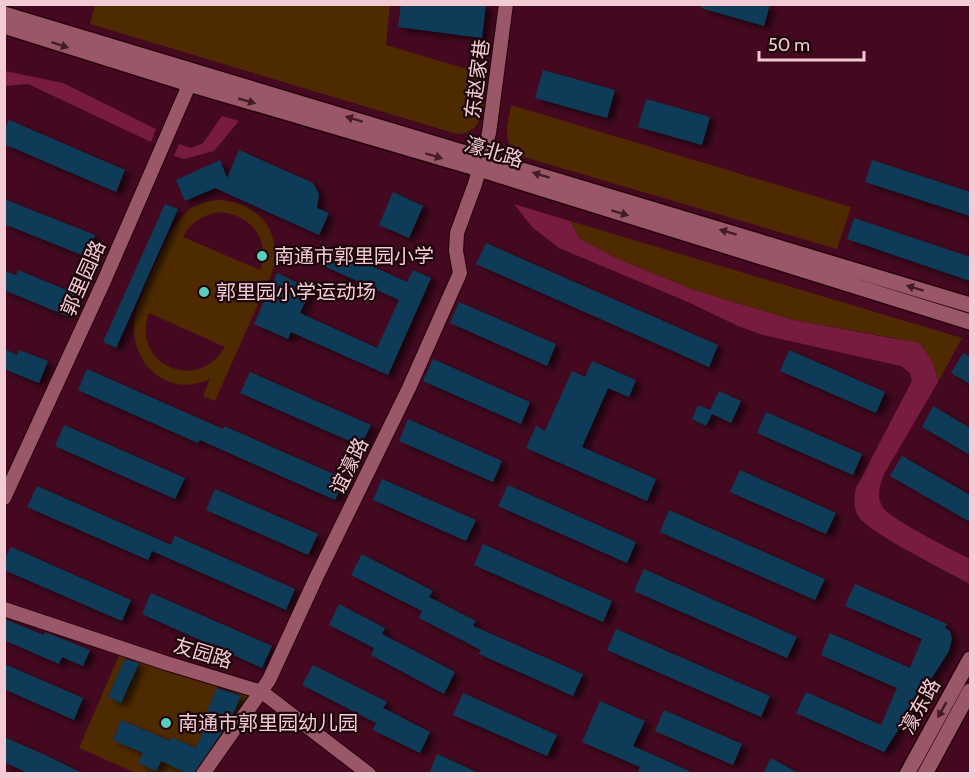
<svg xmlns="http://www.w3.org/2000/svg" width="975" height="778" font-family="Cabin,'Noto Sans SC',sans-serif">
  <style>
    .green { fill: #4f2a00; fill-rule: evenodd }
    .water { fill: #771c3e }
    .building { fill: #0d3b59; filter: url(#shadow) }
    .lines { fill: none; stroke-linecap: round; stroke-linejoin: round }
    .minor-casing { stroke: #23000a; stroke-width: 16 }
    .tertiary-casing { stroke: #23000a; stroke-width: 18 }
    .secondary-casing { stroke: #23000a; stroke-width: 18 }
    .minor { stroke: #995768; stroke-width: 14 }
    .tertiary { stroke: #995768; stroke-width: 15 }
    .secondary { stroke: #995768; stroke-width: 15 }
    .oneway { fill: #421d27 }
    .poi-dot { fill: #59cebe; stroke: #1c040b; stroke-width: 2 }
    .labels { text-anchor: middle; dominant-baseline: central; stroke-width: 4.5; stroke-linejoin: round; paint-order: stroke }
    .street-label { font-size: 20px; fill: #f2cbd4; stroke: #1c040b }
    .poi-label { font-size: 20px; fill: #f2cbd4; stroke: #1c040b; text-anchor: start }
  </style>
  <defs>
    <filter id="shadow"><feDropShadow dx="6" dy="4" stdDeviation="3" flood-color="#0009"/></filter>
  </defs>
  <rect width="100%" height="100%" fill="#440920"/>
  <path class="green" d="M95,5H390L386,45L487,75C484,98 487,134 457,134L90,24Z
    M511,105L851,207L837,249L517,155C501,139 508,125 511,105Z
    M216,200C259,201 285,233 271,275L215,401L203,396L210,379C163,401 122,355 137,308C148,283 168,225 190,209C198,204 207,202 216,200ZM218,212C250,214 271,238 260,270L183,237C191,222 201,216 218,212ZM149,313L225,347C197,395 130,363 149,313Z
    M570,221L962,338L938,382L933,362L895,338L793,320L694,290L620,260L580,239Z
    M121,651L260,699L210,760L240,695L218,686L201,726L205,728L196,748L171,738L170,741L121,720L113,739L143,753L139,763L161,761L189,773H136L79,748ZM126,657L139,663L121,703L108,697Z"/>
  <path class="water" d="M5,71L63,83L156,129L151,142L28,84L5,86Z
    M222,116L239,121L214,151L184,159L174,156L179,144L191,148L203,143Z
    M514,204L570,221L580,239L620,260L694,290L793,320L919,343L933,362L938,382L884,474C880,485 876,495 882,506C887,518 955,551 970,559V584C949,572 867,532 858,516C853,507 854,497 856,488L912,381L910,373L901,366L763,335L738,326L688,302L559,248L532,227Z"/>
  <path class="building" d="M401,4H486L482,38L398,27Z
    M701,4H770L764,26L701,8Z
    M543,70L615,90L607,118L535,98Z
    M646,99L710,117L702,145L638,127Z
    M9,120L125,170L116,192L4,144V130Z
    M239,150L313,183L319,194L317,208L329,213L319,235L215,188L185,201L176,180L220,160L227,178Z
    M872,160L970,192V216L865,182Z
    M393,192L423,206L409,238L379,225Z
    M4,199L95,235L87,257L4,224Z
    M165,204L178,209L116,348L103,342Z
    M854,218L970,257V281L847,239Z
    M486,243L718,345L709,367L476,264Z
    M325,245L407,282L413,270L431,278L388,375L291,332L288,339L254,324L277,273L311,289L300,313L377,348L399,300L317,263Z
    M18,270L76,294L67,316L4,290V271L16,275Z
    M459,302L556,344L547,366L450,323Z
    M4,349L17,355L19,350L48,361L39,383L4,369Z
    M789,350L885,392L876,413L780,371Z
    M963,353L970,357V384L951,373Z
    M433,359L530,402L521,424L423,381Z
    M592,361L636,380L629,397L608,388L582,447L656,479L647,501L526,448L536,426L545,431L572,371L585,377Z
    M87,369L223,429L224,426L345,479L335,500L200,440L198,443L78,390Z
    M250,372L371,425L361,446L240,393Z
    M719,391L741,401L731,423L712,414L706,426L692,419L698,405L710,410Z
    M933,406L970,428V455L922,427Z
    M766,412L862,454L853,475L757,433Z
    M408,419L502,461L493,482L399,441Z
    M64,425L185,478L175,499L55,446Z
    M902,456L970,495V522L890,476Z
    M740,470L836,513L826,534L730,492Z
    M382,479L476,520L466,541L373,500Z
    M508,485L636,542L627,563L498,506Z
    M37,486L171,545L175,536L295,589L286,610L152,551L148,560L27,507Z
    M215,489L318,534L308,555L206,510Z
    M669,510L825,579L815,600L660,532Z
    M483,544L612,601L603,622L474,565Z
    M11,547L131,600L122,621L4,570V560Z
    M362,554L433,591L429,597L476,621L473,626L583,674L573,696L479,654L481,650L419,618L422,611L351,575Z
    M644,569L797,637L787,658L634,591Z
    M855,584L947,624L945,628L950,631L952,638L949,651L884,752L796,713L806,692L881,725L897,688L821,655L830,633L910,668L922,639L845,606Z
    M151,593L272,646L262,668L142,614Z
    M339,604L385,628L382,634L455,672L444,694L371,655L374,648L329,625Z
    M4,619L44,635L45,632L90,650L83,666L62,657L59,664L4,640Z
    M616,629L770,696L761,717L607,650Z
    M125,659L139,663L121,703L108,697Z
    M4,664L83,698L74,720L4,689Z
    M313,665L387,702L383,708L430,732L420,753L373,730L376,723L302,685Z
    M217,688L241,696L230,720L194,774H189L161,761L156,771L138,763L143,753L113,740L121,720L170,741L171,737L196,748L205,728L200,727Z
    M463,693L557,735L547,756L453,715Z
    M600,701L645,721L633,746L696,774H637L640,767L582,742Z
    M664,710L742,744L733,765L655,731Z
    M4,737L45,755L84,774H30L4,762Z
    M437,754L481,774H429Z
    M771,758L800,774H763Z"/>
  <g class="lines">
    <g class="minor-casing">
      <path id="minor" d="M4,498L104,281L193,76
        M4,609L166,663L262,692L369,774
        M203,774L269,680L315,580L409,388L460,273L456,251L457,233L475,184L489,133L506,4"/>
    </g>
    <g class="tertiary-casing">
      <path id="tertiary" d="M4,14L970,305
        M4,26L189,84L479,169L970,322"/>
    </g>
    <g class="secondary-casing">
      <path id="secondary" d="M907,774L970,659
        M925,774L970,691"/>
    </g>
    <use href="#minor" class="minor"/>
    <use href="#tertiary" class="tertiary"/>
    <use href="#secondary" class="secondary"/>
  </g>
  <defs><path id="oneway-solid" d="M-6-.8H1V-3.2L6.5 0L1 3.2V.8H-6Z" transform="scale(1.5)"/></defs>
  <g class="oneway">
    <use href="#oneway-solid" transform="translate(60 45) rotate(18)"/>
    <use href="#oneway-solid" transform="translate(247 101) rotate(16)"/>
    <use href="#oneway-solid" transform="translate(354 119) rotate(-163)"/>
    <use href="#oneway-solid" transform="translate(434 156) rotate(17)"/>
    <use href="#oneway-solid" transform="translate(541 175) rotate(-163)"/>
    <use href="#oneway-solid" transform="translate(620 213) rotate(17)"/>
    <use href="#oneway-solid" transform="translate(728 232) rotate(-163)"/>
    <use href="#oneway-solid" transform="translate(915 288) rotate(-163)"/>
    <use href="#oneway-solid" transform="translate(942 710) rotate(119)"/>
  </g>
  <g class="poi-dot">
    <circle cx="262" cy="256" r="6"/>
    <circle cx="204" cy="292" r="6"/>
    <circle cx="166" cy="723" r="6"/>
  </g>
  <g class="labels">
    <g class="street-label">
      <text transform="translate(477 79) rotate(-83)">东赵家巷</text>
      <text transform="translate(494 152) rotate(17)">濠北路</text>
      <text transform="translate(83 278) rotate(-66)">郭里园路</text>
      <text transform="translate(349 466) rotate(-64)">谊濠路</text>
      <text transform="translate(203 653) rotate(17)">友园路</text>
      <text transform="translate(920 706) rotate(-61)">濠东路</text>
    </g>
    <g class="poi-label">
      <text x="274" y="256">南通市郭里园小学</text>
      <text x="216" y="292">郭里园小学运动场</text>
      <text x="178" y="723">南通市郭里园幼儿园</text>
    </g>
  </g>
  <rect width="975" height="778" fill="none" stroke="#f2cbd4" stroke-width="12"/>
  <path d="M759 51v9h105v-9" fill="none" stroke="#f2cbd4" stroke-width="3"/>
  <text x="768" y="51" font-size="18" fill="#f2cbd4" stroke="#1c040b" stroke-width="4.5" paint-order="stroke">50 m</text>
</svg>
